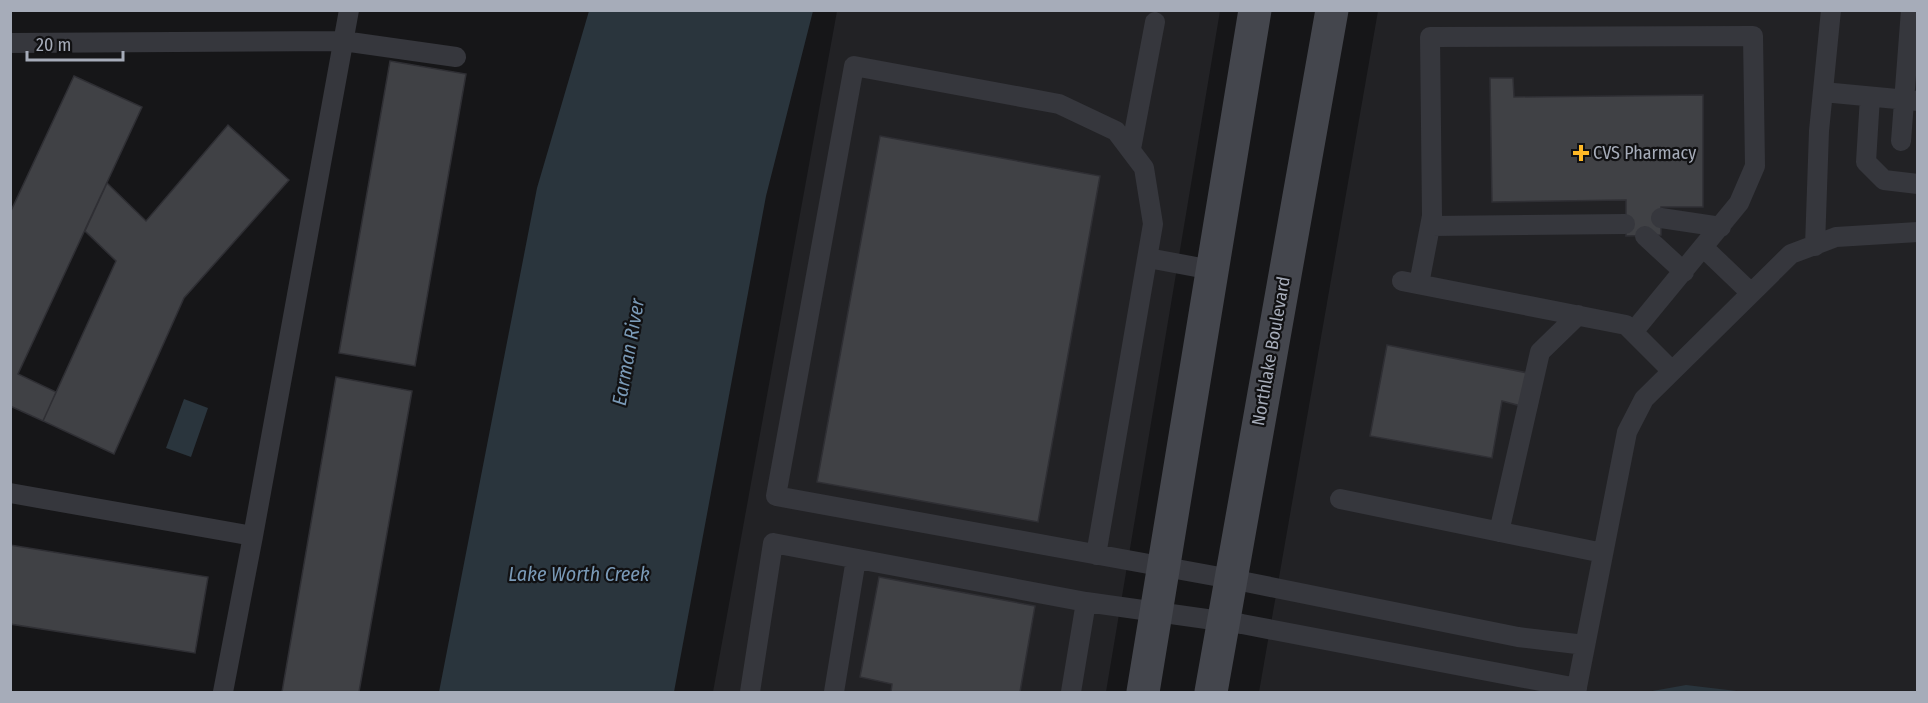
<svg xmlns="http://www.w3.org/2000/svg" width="1928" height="703" font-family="'Fira Sans Condensed',sans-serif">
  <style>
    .built { fill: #222225 }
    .water { fill: #2a353d }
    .building { fill: #404145; stroke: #2f2f34; stroke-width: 1.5 }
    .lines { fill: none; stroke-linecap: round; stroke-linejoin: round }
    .lane { stroke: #36373d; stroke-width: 20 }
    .secondary { stroke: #44464d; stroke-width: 33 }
    .poi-dot { fill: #ffb826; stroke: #111113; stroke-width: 2 }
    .labels { text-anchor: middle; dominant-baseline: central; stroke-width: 4.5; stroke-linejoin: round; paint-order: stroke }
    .poi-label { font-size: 18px; fill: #a6acb9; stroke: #111113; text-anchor: start }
    .street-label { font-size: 18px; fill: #a6acb9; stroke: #111113 }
    .water-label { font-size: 20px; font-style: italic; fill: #7a9ab7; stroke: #111113 }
  </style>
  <rect width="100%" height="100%" fill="#161618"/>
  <path class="built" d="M837,11H1220L1106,692H713Z
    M1378,11H1917V692H1259Z"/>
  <path class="water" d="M589,11H813L766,196L674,692H439L537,188Z
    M184,399L208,408L191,457L166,448Z
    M1686,685L1745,692H1647Z"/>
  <path class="building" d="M390,61L466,74L415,366L339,353Z
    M74,76L142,107L18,374L56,392L43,421L10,406V213Z
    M1490,78H1513L1514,97L1703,95V207H1661V235L1626,236V200L1492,202Z
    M228,125L289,180L184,298L114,454L43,421L116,261L85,231L107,183L146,221Z
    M880,136L1100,176L1038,522L817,482Z
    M1387,345L1543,376L1536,410L1502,401L1492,458L1370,436Z
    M336,377L412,391L359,692H282Z
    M10,545L208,577L195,653L10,624Z
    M879,577L1035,606L1020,692H891L892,684L860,677Z"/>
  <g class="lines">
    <path class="lane" d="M10,43L343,41L456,57
      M1823,92L1918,101
      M1870,97L1866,162L1884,180L1918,184
      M1901,141L1911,10
      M1131,149L1155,22
      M1661,218L1721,227
      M1431,226L1625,224
      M1645,236L1684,272
      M1815,246L1819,131L1831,10
      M1704,248L1751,293
      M1148,258L1212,270
      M1402,281L1626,325L1672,371
      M1419,284L1432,216L1430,37L1753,36L1755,166L1739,203L1633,332
      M10,493L253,536L349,10
      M1340,499L1603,553
      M1499,532L1540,352L1578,315
      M1096,555L1153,224L1144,168L1116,131L1059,104L854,66L776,496L1231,579L1518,637L1585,645
      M223,692L253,536
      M750,692L773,543L1086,602L1242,624L1577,688
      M834,692L856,559
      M1071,692L1086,602
      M1576,692L1627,432L1644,399L1791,254L1836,237L1918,232"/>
    <path class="secondary" d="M1143,692L1255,10
      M1211,692L1332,10"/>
  </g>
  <path class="poi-dot" d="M1578 144h6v6h6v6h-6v6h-6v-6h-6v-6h6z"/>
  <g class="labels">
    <g class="poi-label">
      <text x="1593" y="153">CVS Pharmacy</text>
    </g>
    <g class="street-label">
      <text transform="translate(1271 351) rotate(-80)">Northlake Boulevard</text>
    </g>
    <g class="water-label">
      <text transform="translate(628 352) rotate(-80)">Earman River</text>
      <text x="579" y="574">Lake Worth Creek</text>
    </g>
  </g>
  <rect width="1928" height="703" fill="none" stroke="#a6acb9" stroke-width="24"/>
  <path d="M27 51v9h96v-9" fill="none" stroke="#a6acb9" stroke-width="3"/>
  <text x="36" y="51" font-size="18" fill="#a6acb9" stroke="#111113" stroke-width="4.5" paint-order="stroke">20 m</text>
</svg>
